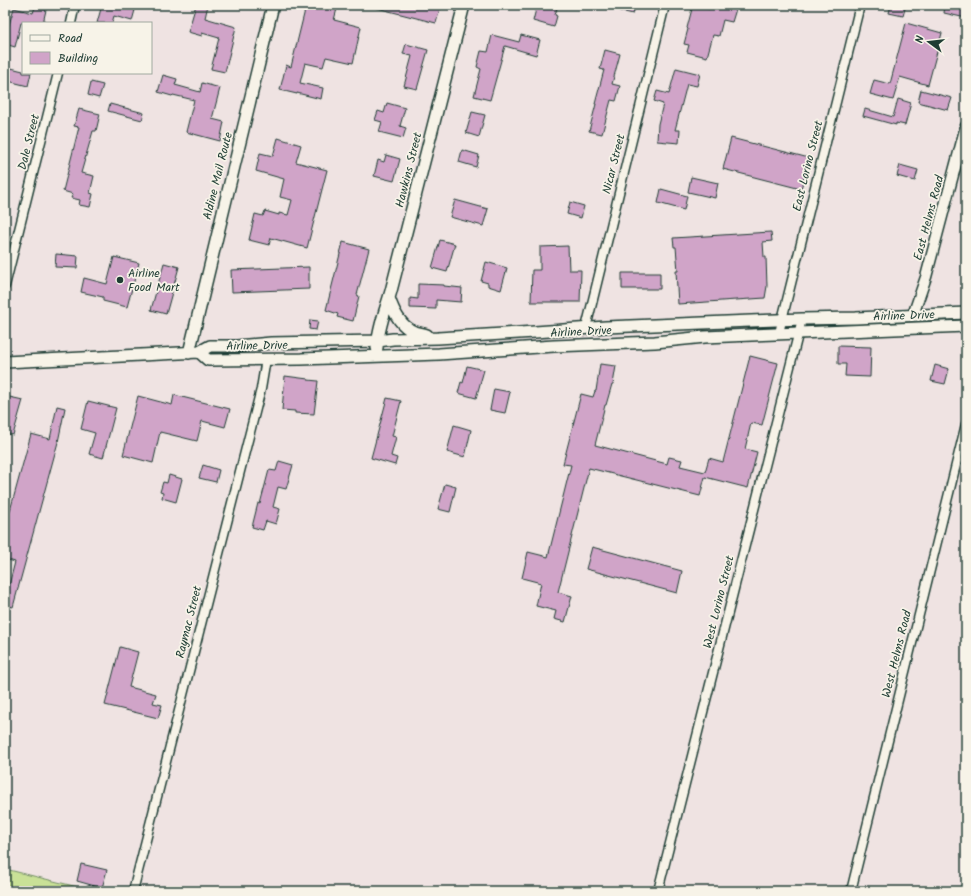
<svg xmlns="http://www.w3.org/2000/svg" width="971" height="896" font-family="Kalam,sans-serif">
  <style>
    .green { fill: #c9e197; stroke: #748f66 }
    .building { fill: #d0a4c8; stroke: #1f3d34 }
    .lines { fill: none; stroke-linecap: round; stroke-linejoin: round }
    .minor-casing { stroke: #1f3d34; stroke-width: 11 }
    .tertiary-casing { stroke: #1f3d34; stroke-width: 13 }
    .secondary-casing { stroke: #1f3d34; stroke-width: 14 }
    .minor { stroke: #f7f3e8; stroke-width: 8 }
    .tertiary { stroke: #f7f3e8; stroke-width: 10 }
    .secondary { stroke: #f7f3e8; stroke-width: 11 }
    .poi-dot { fill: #1f3d34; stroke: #f7f3e8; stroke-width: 1.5 }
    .labels { text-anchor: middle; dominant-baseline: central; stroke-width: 3.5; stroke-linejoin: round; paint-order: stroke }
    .street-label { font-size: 12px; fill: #1f3d34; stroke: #f7f3e8 }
    .poi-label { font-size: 12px; fill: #1f3d34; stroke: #f7f3e8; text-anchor: start }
  </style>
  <rect width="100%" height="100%" fill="#efe3e2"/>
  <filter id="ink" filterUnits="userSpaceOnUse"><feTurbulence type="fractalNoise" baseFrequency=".025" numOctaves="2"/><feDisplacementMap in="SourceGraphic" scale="8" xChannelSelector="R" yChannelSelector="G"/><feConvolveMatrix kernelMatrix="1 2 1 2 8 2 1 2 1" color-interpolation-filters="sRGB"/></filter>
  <g filter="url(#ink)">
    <path class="green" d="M5,869L94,891H5Z"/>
    <path class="building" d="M102,5H117L135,10L132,21L114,16L112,23H97Z
      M196,5H208L205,18L236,27L225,72L211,69L219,38L202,33V36L188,32Z
      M322,5H338L334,20L361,27L353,63L326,57L323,67L305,63L300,83L323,88L321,99L297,93V94L280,90L286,65L291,67L306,6L321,9Z
      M377,5H441L436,23L377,8Z
      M537,5H558L555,15L557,16L554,27L533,21Z
      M608,5H636L633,14L608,8Z
      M693,5L709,9L710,5H721L736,9L732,22L723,20L719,36L713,35L707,57L687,52L689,45L684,44L688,29L687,28Z
      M891,5H906L903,16L889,13Z
      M945,5H966V18L944,13Z
      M35,7L46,10L43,23H21L15,47L5,44V27L8,28L14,8L33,13Z
      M906,23L942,33L928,85L900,77L893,100L870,94L874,80L890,84Z
      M492,35L519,42L521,35L540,40L536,55L505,46L490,100L474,96L481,69L477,67L481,51L488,52Z
      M406,44L428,50L417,89L404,86L412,56L403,54Z
      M605,50L620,54L612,84L620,86L616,101L611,100L602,134L589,131L596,104H595L604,70L600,69Z
      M11,68L23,71V73H31L28,86L8,81Z
      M676,68L700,74L697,86L687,84L675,130H680L679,143L657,141L658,124L663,104L654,101L657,91L669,94Z
      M163,75L177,79L175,85L200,92L202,83L220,88L212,119L224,122L220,141L186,132L194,100L173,95L172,96L158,92Z
      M91,82L103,85L99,98L88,95Z
      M921,90L952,98L948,110L918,102Z
      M898,99L911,103L905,125L896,123V125L863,116L865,109L893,117Z
      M387,103L405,108L400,126L406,128L403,138L379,132L382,122L375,120L378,111L384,113Z
      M110,104L144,113L142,120L108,111Z
      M79,109L100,114L96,131H93L81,173L94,176L90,193L93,194L90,207L79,205L80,200L71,198L73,194L63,191L79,127L74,126Z
      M472,112L485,115L479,137L466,133Z
      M278,138L301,145L296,162L327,170L307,248L271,238L269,245L249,240L255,214L263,216L265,211L279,215V213L288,215L292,200L280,197L284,179L256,171L260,153L273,156Z
      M731,138L809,158L801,189L723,169Z
      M462,150L479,155L476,167L459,162Z
      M386,155L400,159L394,181L374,176L378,160L384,162Z
      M900,165L918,170L915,181L897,176Z
      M691,177L718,183L715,198L688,192Z
      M661,189L687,196L684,210L658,203Z
      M455,200L488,209L483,226L450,217Z
      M570,202L584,206L581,218L567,214Z
      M771,232L772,241L763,242L764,257H766L767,286L765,298L678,304L676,271H678L676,247H674L673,238Z
      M440,240L455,244L447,272L432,268Z
      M343,242L369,249L357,295L359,296L353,321L337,317L338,314L326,310Z
      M568,246L569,270H581L580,302H531L532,270H540V247Z
      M56,254L78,256L77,268L55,267Z
      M114,257L139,263L127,307L103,301V297L81,292L84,278L107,284Z
      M486,262L507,268L501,290L488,286V283L481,281Z
      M164,263L179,267L166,314L151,310Z
      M309,267V289L232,292L231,270Z
      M622,273H660V289H622Z
      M418,284L444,285V286L462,288L461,302L436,300V309L410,308V298L418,299Z
      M310,320L318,321L316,330L309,329Z
      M838,346L871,347L870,377L845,376L846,364H838Z
      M750,356L778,363L762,425L751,423L745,449L757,452L748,488L705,477L700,496L589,468L558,592L572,596L565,622L554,619L556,611L536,606L541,583L522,578L528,552L548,557L571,465L563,464L581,394L593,397L595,391H596L600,364L616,366L613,384H612L606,405H605L595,445L667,464L669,457L682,460L680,466L705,472L709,458L723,462Z
      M935,365L949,369L945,384L931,381Z
      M467,366L484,370L476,398L458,393L461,382L463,383Z
      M285,376L308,379V380L318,381L314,414L295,413V411L282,410Z
      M494,389L510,392L505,413L490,410Z
      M174,395L230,409L225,427L202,421L197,441L160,432L153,463L123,455L138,396L172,405Z
      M5,396L23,400L13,435L5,433Z
      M387,398L401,401L392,436L396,437L391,456L397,458L395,465L371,458Z
      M88,401L116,408L103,458L89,454L95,433L81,429Z
      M57,406L65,408L58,442L13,607L5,605V600L15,562L5,559V529L31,434L50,439Z
      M454,425L471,430L465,457L447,452Z
      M279,461L293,465L286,489L278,487L273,507L280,509L276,524L266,521L263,530L252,527L258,503L260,504L269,470L276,471Z
      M203,465L219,470L216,482L199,478Z
      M169,475L182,479L176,502L162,498L163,493L160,492L163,482L167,483Z
      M445,484L456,487L450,512L438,509Z
      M592,547L682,571L677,593L586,569Z
      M120,647L138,652L129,687L156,694L153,703L162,705L158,718L105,705Z
      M81,864L107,870L102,888L77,881Z"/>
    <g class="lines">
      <g class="minor-casing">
        <path id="minor" d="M71,23L75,5
          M5,286L58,73
          M586,328L665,5
          M779,334L782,320L860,5
          M133,891L261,389L266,359
          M658,891L802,319
          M851,891L966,424"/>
      </g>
      <g class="tertiary-casing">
        <path id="tertiary" d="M913,315L926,277L966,126"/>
      </g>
      <g class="secondary-casing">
        <path id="secondary" d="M389,298C393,310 398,322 409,329C414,333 422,333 427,335
          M377,348C378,328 386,309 391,291L464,5
          M199,352L208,360L301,359L439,354L554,346L655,342L705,337L966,326
          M189,353L273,5
          M5,362L199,352L210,346H237L271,343L378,341L393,339L438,338L535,332L606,327L802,319L856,318L966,313"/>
      </g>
      <use href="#minor" class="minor"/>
      <use href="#tertiary" class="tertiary"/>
      <use href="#secondary" class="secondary"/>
    </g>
  </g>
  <circle class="poi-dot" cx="120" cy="280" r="4"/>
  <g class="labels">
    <g class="street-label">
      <text transform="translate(29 142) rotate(-76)">Dale Street</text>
      <text transform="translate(614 164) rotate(-76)">Nicar Street</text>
      <text transform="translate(808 166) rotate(-76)">East Lorino Street</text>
      <text transform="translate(409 170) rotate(-76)">Hawkins Street</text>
      <text transform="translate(218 176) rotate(-76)">Aldine Mail Route</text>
      <text transform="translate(929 218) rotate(-75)">East Helms Road</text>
      <text transform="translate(904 316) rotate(-2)">Airline Drive</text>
      <text transform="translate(581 332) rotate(-3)">Airline Drive</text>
      <text transform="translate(257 346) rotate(-1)">Airline Drive</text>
      <text transform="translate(719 602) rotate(-76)">West Lorino Street</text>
      <text transform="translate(189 622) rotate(-76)">Raymac Street</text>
      <text transform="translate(897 654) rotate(-76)">West Helms Road</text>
    </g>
    <g class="poi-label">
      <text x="128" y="273">Airline<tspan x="128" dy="14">Food Mart</tspan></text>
    </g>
  </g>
  <rect width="971" height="896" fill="none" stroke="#f7f3e8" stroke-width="20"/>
  <rect x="10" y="10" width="951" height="876" fill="none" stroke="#1f3d34" stroke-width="1.5" filter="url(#ink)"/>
  <rect x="22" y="22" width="130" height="52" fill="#f7f3e8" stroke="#a1aaa0"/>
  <rect x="30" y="35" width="20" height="6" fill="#f7f3e8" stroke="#a1aaa0"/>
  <text x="58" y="42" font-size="12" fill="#1f3d34">Road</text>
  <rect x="30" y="52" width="20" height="12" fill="#d0a4c8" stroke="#a1aaa0"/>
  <text x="58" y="62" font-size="12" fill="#1f3d34">Building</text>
  <g transform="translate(929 42) rotate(285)" stroke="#f7f3e8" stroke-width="3" paint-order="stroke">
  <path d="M0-3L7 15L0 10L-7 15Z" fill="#1f3d34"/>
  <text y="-6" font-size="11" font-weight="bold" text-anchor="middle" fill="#1f3d34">N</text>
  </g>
</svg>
